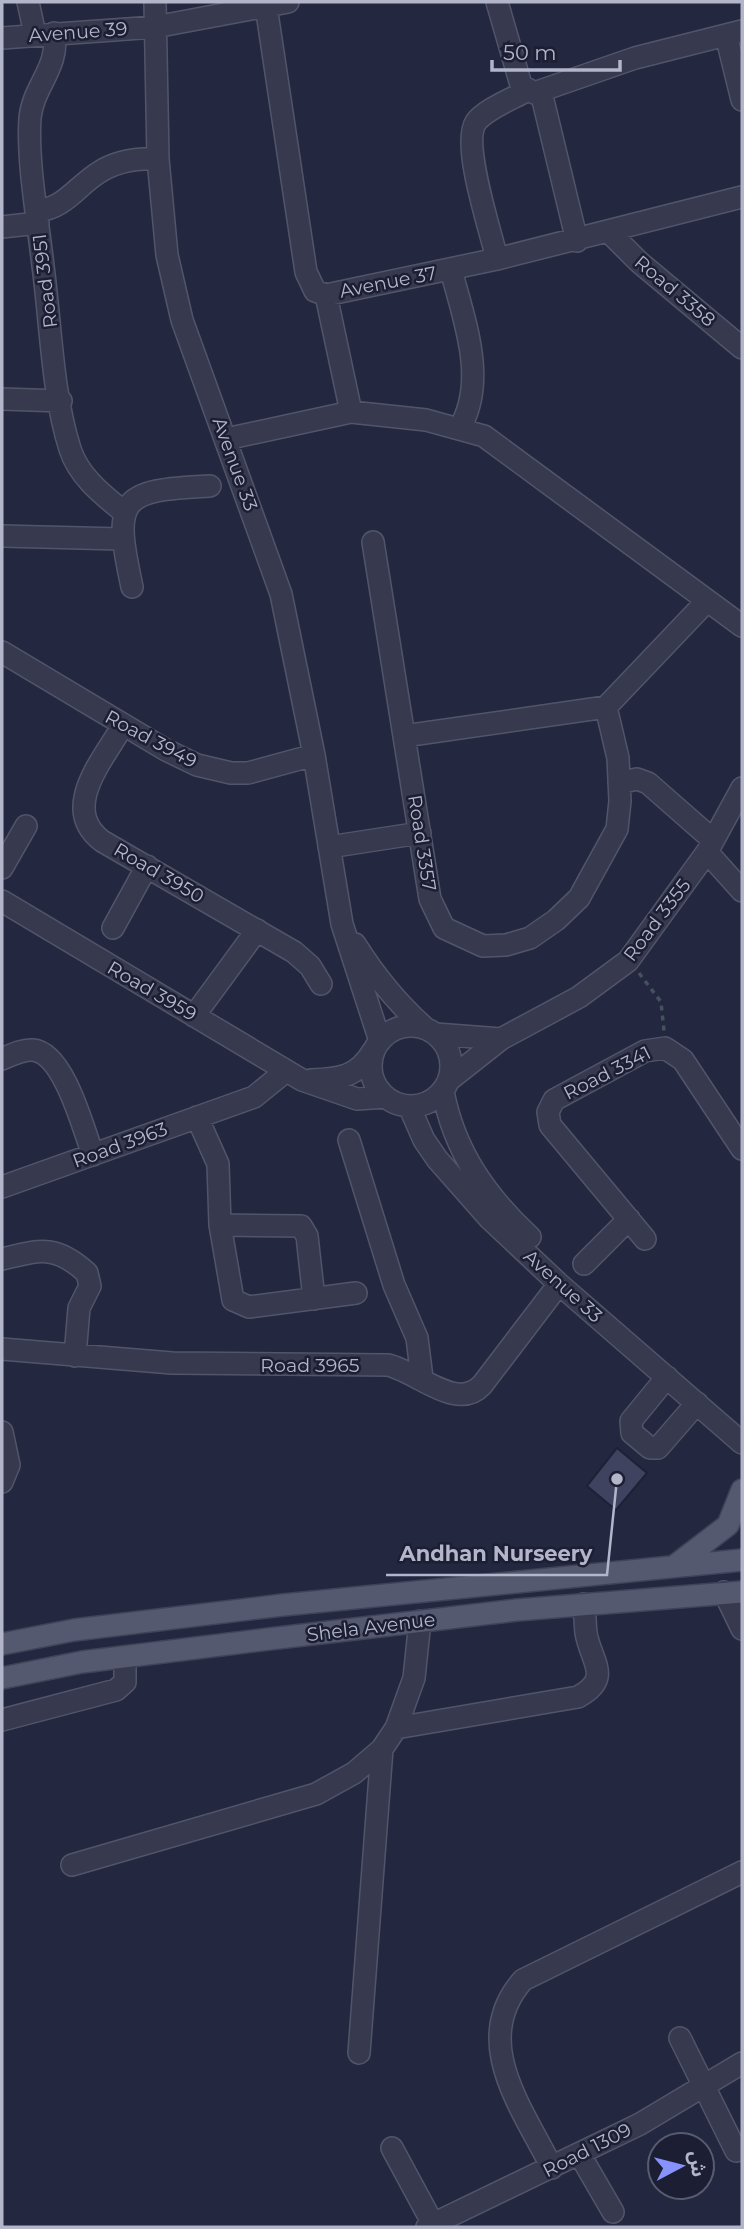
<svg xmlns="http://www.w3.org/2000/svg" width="744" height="2229" font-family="Montserrat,'Noto Sans Arabic',sans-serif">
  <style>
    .building { fill: #3f435f; stroke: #1e2136; stroke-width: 2 }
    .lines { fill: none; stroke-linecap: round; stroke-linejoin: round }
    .minor-casing { stroke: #52556a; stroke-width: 24 }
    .major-casing { stroke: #404358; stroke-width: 24 }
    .path { stroke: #43525d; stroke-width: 3.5; stroke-dasharray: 5 5; stroke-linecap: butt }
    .minor { stroke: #373a4f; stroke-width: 21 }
    .major { stroke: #55596f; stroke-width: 21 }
    .labels { text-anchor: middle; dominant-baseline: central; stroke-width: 5; stroke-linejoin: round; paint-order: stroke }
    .street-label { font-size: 19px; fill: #b3b5ca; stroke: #1c1f34 }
    .leader { fill: none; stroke: #b3b5ca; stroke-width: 2.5 }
    .callout-dot { fill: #b3b5ca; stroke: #1c1f34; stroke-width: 2.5 }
    .callout-label { font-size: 21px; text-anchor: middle; font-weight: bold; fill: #b3b5ca; stroke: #1c1f34; stroke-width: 5; stroke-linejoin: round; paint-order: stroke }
  </style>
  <rect width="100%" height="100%" fill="#23273f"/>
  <path class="building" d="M617,1448L647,1473L616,1510L587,1486Z"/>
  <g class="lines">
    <g class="minor-casing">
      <path id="minor" d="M28,2L35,34
        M155,2L158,159L167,255L182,320L281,594L314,755L342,924L380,1041
        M497,2L521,85L534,93L635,58L742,31
        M266,6L306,272L315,291L326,295L497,259L742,197
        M54,33C60,67 33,86 30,118C27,161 38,221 43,266C51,326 52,392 70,449C79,477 103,495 125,513
        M726,35L742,100
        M2,38L155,27L288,2
        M541,92L577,241
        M37,211C65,208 76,187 98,173C116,161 137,158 158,159
        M2,227L38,223
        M610,233L639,262L742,348
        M497,259C491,232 461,144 476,122C486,109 512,99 526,91
        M451,270C464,320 488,381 459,429
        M326,295L351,412
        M2,399L61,401
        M226,439L351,412L426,420L484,436L742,626
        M2,536L121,539
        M373,542L430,899L444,928L483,946L506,945L530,938L556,920L579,898L617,829L620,801L618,758L606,707
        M132,587C113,499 118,490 210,486
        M2,652L166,750L197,765L231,773H248L314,755
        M123,725C104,759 59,808 102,841L294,952L310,966L321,984
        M404,736L606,707L706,602
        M619,783L637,779L648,783L713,840
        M329,847L420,833
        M707,852L742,891
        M2,868L26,826
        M2,901L302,1080L357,1099L386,1097
        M113,928L147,866
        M355,944C375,976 397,1003 425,1028
        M194,1016L257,930
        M371 1066a40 40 0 1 1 80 0a40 40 0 1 1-80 0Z
        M436,1034L501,1039
        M2,1059C11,1055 23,1049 33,1050C64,1053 83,1128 93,1155
        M311,1080C339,1079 358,1077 373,1051
        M449,1080L501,1039L579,997L628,961L707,852L742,788
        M443,1091C454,1151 486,1196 530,1237
        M409,1106L424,1140L437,1159L489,1218L559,1284L742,1443
        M197,1117L218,1164L220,1225L233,1300L249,1307L356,1293
        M349,1140L394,1285L417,1338L422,1378
        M2,1187L254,1097L286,1071
        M220,1225L301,1226L307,1236L314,1299
        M645,1239L550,1125L548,1112L554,1100L645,1051L665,1048L683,1060L742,1149
        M2,1259C40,1250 55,1244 87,1273L90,1286L79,1308L75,1356
        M584,1264L629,1219
        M2,1349L172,1363L388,1365C418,1372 457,1412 482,1385L559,1284
        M667,1377L631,1421L632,1433L650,1448H658L697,1403
        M2,1432L9,1465L2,1482
        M724,1592L742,1629
        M2,1720L116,1690L125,1682V1657
        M396,1728L578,1697C613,1678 591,1662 586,1633C585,1624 585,1614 584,1604
        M72,1865L316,1794L354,1773L382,1749L396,1728L414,1678L420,1621
        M680,2038L736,2151
        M359,2053L382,1749
        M392,2148L433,2224
        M580,2155L613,2212
        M552,2168C523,2109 469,2041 523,1980L742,1872
        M427,2227L640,2124L742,2063"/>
    </g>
    <g class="major-casing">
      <path id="major" d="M677,1564L728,1525L742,1490
        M2,1644L74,1630L283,1605L742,1560
        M2,1678L82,1662L269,1639L517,1610L742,1592"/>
    </g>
    <path class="path" d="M639,973L661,1002L664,1031"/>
    <use href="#minor" class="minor"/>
    <use href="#major" class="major"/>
  </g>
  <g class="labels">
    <g class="street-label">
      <text transform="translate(78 32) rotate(-4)">Avenue 39</text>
      <text transform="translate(45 281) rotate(-97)">Road 3951</text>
      <text transform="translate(388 282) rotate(-11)">Avenue 37</text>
      <text transform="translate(675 291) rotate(40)">Road 3358</text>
      <text transform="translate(235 464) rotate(70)">Avenue 33</text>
      <text transform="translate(151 739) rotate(28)">Road 3949</text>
      <text transform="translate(422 843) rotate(81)">Road 3357</text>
      <text transform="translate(159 873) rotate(30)">Road 3950</text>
      <text transform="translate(657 920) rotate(-53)">Road 3355</text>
      <text transform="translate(152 991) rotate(30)">Road 3959</text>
      <text transform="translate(607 1073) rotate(-27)">Road 3341</text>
      <text transform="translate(120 1145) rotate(-20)">Road 3963</text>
      <text transform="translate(563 1286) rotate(42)">Avenue 33</text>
      <text x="310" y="1365">Road 3965</text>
      <text transform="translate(371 1627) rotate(-7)">Shela Avenue</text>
      <text transform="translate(587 2150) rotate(-27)">Road 1309</text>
    </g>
  </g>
  <path class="leader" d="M617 1479L607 1575H386"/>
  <circle class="callout-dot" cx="617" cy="1479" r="7"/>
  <g class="callout-label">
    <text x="496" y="1561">Andhan Nurseery</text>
  </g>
  <rect width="744" height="2229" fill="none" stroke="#b3b5ca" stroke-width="7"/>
  <g transform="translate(681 2166) rotate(83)"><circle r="33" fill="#1c1f34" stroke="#585b70" stroke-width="2"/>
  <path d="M0-5L12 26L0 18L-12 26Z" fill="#8792fb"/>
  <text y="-10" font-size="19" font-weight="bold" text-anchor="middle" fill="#b3b5ca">ش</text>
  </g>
  <path d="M492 60v10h128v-10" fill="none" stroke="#b3b5ca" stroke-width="3.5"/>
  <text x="503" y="60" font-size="21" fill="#b3b5ca" stroke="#1c1f34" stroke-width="5" paint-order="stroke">50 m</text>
</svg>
